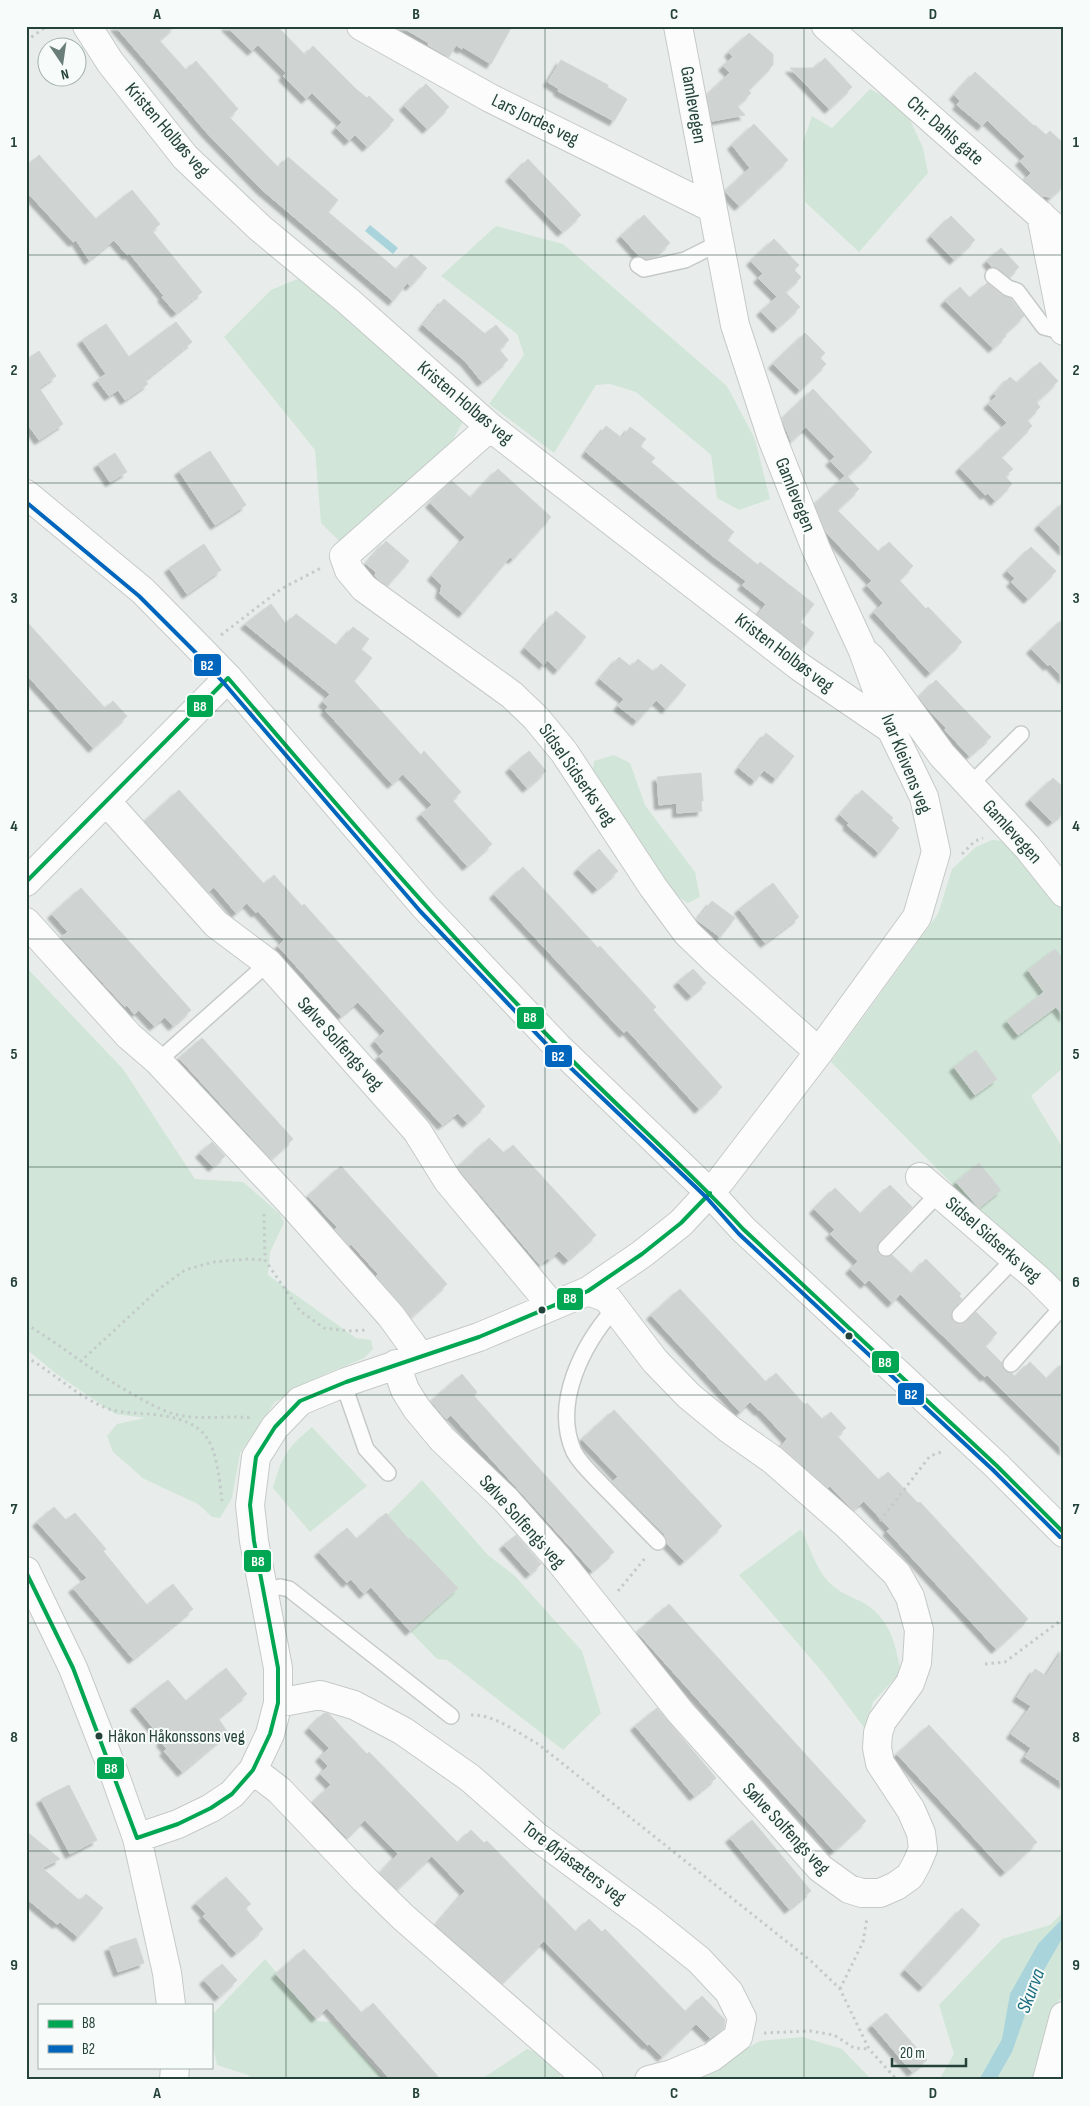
<svg xmlns="http://www.w3.org/2000/svg" width="1090" height="2106" font-family="'Sofia Sans Condensed',sans-serif">
  <style>
    .green { fill: #d1e6d8 }
    .water { fill: #a9d4db }
    .building { fill: #cfd4d2; stroke: #d1d6d4; filter: url(#shadow) }
    .lines { fill: none; stroke-linecap: round; stroke-linejoin: round }
    .service-casing { stroke: #c5cac8; stroke-width: 18 }
    .minor-casing { stroke: #c5cac8; stroke-width: 30 }
    .tertiary-casing { stroke: #c5cac8; stroke-width: 30 }
    .path { stroke: #c3ccca; stroke-width: 3; stroke-dasharray: 2.5 4; stroke-linecap: butt }
    .service { stroke: #fcfcfc; stroke-width: 15 }
    .minor { stroke: #fcfcfc; stroke-width: 28 }
    .tertiary { stroke: #fcfcfc; stroke-width: 28 }
    .bus-1-casing { stroke: #f7fbf9; stroke-width: 8 }
    .bus-2-casing { stroke: #f7fbf9; stroke-width: 8 }
    .bus-1 { stroke: #00a651; stroke-width: 4 }
    .bus-2 { stroke: #0065bd; stroke-width: 4 }
    .grid { fill: none; stroke: #24423a; stroke-width: 1; stroke-opacity: 0.55 }
    .bus-dot { fill: #24423a; stroke: #f7fbf9; stroke-width: 2 }
    .labels { text-anchor: middle; dominant-baseline: central; stroke-width: 4; stroke-linejoin: round; paint-order: stroke }
    .bus-label { font-size: 18px; fill: #24423a; stroke: #f7fbf9; text-anchor: start }
    .street-label { font-size: 19px; fill: #24423a; stroke: #f7fbf9 }
    .water-label { font-size: 20px; font-style: italic; fill: #1c6f80; stroke: #f7fbf9 }
    .line-badge { stroke: #f7fbf9; stroke-width: 2 }
    .badge-label { font-size: 14px; text-anchor: middle; font-weight: bold; fill: #fff }
    .neatline { fill: none; stroke: #24423a; stroke-width: 2 }
    .grid-label { font-size: 16px; text-anchor: middle; font-weight: bold; fill: #24423a }
  </style>
  <defs>
    <filter id="shadow"><feDropShadow dx="-4.5" dy="4.5" stdDeviation="1" flood-color="#0004"/></filter>
  </defs>
  <rect width="100%" height="100%" fill="#e8edeb"/>
  <path class="green" d="M870,89L904,107L923,148L928,173L859,252L805,202L803,142L812,116L832,128Z
    M496,226L563,244L727,386L755,439L770,499L739,510L717,498L711,455L636,392L610,384L596,385L554,453L489,404L524,355L517,334L441,276Z
    M300,278L465,417L445,455L340,542L321,523L315,450L224,337L271,290Z
    M614,755L630,763L645,805L695,872L700,897L688,903L668,890L592,778L594,761Z
    M992,840L1014,842L1064,911V1067L1031,1096L1064,1150V1289L985,1217L831,1062L938,914L952,869L976,847Z
    M26,967L123,1069L195,1179L243,1182L280,1214L284,1223L270,1252L268,1275L356,1338L371,1340L373,1349L364,1358L323,1375L275,1402L240,1453L232,1498L220,1518L212,1517L198,1504L144,1479L113,1452L107,1436L117,1424L145,1418L115,1414L58,1375L26,1349Z
    M312,1427L367,1486L310,1532L273,1488C282,1456 286,1449 312,1427Z
    M422,1480L488,1555L515,1576L582,1651L601,1713L563,1750L447,1660L437,1659L407,1628L454,1586L429,1557L413,1571L386,1516Z
    M801,1529C811,1549 816,1571 833,1586C841,1593 854,1598 864,1603C891,1620 895,1643 901,1672L873,1702L865,1729L824,1674L739,1575Z
    M1064,1911V1992L1057,2004L1038,2080H939L954,2054L939,2005L1002,1939L1050,1925Z
    M265,1959L317,2021L331,2022L386,2080H253L248,2075L217,2065L211,2037V2016Z
    M802,2037L842,2049L872,2080H678L721,2062L760,2041Z
    M527,2049L545,2055L560,2075L559,2080H480Z"/>
  <path class="water" d="M370,225L398,248L393,254L365,231Z
    M1064,1917V1935L1036,1984L1012,2052L996,2080H979L1002,2039L1010,1994L1038,1944Z"/>
  <path class="building" d="M115,26H175L159,40L186,70L196,61L238,109L229,117L279,168L288,157L338,200L328,212L397,270L411,254L427,268L410,286L407,283L393,301L261,189L207,133Z
    M226,26H277L305,55L313,46L356,89L367,98L369,96L394,120L367,147L355,135L349,141L336,128L342,122L312,93L306,99L283,76L286,73L258,45L252,51Z
    M400,26H512L491,64L463,47L462,49L456,45L449,57L428,45L429,43Z
    M749,33L773,54V65L748,90L751,93L737,106L745,115L712,121L707,95L730,73L723,66L733,57L729,52Z
    M825,58L852,87L829,109L790,68H814Z
    M561,60L608,85L607,87L627,99L614,121L558,91L559,89L548,82Z
    M975,72L1034,126L1035,125L1046,135L1050,131L1064,144V185L1051,197L1042,196L1024,180L1031,173L1020,161L1025,156L987,120L982,126L957,105L960,101L954,95Z
    M426,84L449,107L427,129L404,106Z
    M754,124L788,160L739,206L725,191L750,168L732,145Z
    M39,155L96,219L132,190L160,224L152,231L202,292L176,313L162,297L164,296L130,254L127,255L114,240L89,260L76,240L73,242L26,191V167Z
    M528,159L581,215L562,232L510,177Z
    M644,215L670,243L654,257L646,259L639,256L621,236Z
    M951,216L975,240L954,260L931,236Z
    M774,239L799,265L794,270L801,277L785,292L800,307L777,328L761,311L777,297L758,278L763,274L751,261Z
    M1001,248L1019,267L1009,277L998,268L992,267L987,261Z
    M987,283L1002,295L1010,298L1024,316L1004,334L1006,336L993,348L945,301L960,287L970,298Z
    M444,299L485,334L496,325L509,340L499,349L508,360L482,382L465,361L423,325Z
    M176,322L192,342L145,380L148,384L125,400L118,390L109,396L97,380L106,374L82,340L106,324L129,357Z
    M805,333L825,353L820,358L826,364L800,390L773,364Z
    M39,351L56,376L39,388L63,424L39,440L26,422V360Z
    M1040,362L1058,381L1036,402L1040,407L1027,420L1032,426L1001,457L1013,469L1005,476L1012,484L995,501L988,493L985,495L960,468L1007,423L988,404L997,396L994,394L1010,377L1017,383Z
    M813,389L872,452L847,476L859,489L837,510L879,552L889,542L913,566L899,580L926,609L928,607L962,642L930,673L874,612L883,603L867,585L872,581L826,532L815,504L845,476L830,461L835,457L806,427L791,441L782,419Z
    M606,426L622,438L630,427L646,439L640,446L655,458L651,462L734,532L727,540L758,565L760,562L814,604L800,622L814,633L802,649L758,615L766,604L742,585L746,581L714,557L586,452Z
    M210,451L246,505L215,525L179,471Z
    M115,453L127,472L110,482L98,464Z
    M498,469L551,517L513,559L510,557L463,613L440,594L442,585L432,576L465,537L430,503L452,481L471,498Z
    M1064,502V551L1039,525Z
    M386,541L409,561L387,586L375,576L376,572L366,564Z
    M204,544L221,570L187,594L169,568Z
    M1031,547L1056,571L1028,599L1011,582L1015,578L1007,571Z
    M271,604L286,624L296,614L337,646L353,627L369,639L361,649L372,658L354,681L421,755L424,751L461,792L452,800L492,844L467,866L421,814L432,805L403,774L392,784L325,710L328,707L323,702L330,694L245,624Z
    M556,611L586,637L558,670L547,660L544,665L525,648Z
    M1064,618V679L1050,664L1048,666L1031,649Z
    M26,621L105,708L113,701L127,716L93,748L26,674Z
    M619,657L631,667L638,659L654,672L661,664L686,685L666,709L656,700L637,721L618,706L624,699L600,679Z
    M936,680L991,737L969,756L945,730L946,728L930,711L919,697Z
    M766,733L794,756L776,779L764,770L755,781L739,768Z
    M529,751L546,771L527,788L510,768Z
    M701,773L703,801H701L702,811L677,813V803L659,805L657,777Z
    M1053,778L1064,788V812L1052,822L1030,800Z
    M179,790L264,884L274,875L302,906L304,904L485,1106L467,1123L458,1113L442,1125L379,1056L384,1052L375,1041L385,1031L358,1002L341,1016L278,946L284,940L258,911L256,913L247,903L236,913L214,887L208,892L145,821Z
    M862,790L893,818L891,820L899,828L879,853L847,825L849,823L840,815Z
    M599,849L618,871L597,889L578,869Z
    M523,867L598,948L600,946L656,1007L653,1010L722,1087L699,1109L627,1030L624,1033L494,894Z
    M773,883L799,917L765,943L739,909Z
    M81,888L191,1010L173,1026L165,1017L154,1026L139,1010L134,1014L127,1005L125,1007L61,937L68,932L52,914Z
    M712,901L735,918L720,937L697,920Z
    M1055,949L1064,960V1017L1056,1007L1018,1035L1007,1021L1044,992L1028,970Z
    M693,969L706,983L691,996L678,982Z
    M202,1038L293,1139L271,1159L179,1058Z
    M976,1050L997,1079L975,1095L954,1067Z
    M489,1138L504,1153L513,1145L596,1235L568,1260L559,1251L549,1260L548,1258L540,1265L461,1172L458,1167Z
    M212,1142L225,1156L213,1167L200,1153Z
    M979,1163L1001,1190L979,1208L956,1182Z
    M341,1166L447,1284L411,1317L376,1276L378,1274L351,1244L349,1246L335,1229L337,1227L308,1196Z
    M890,1185L912,1207L879,1242L877,1250L879,1254L884,1257L892,1255L912,1274L926,1259L961,1294L959,1296L962,1299L951,1312L953,1321L958,1324H963L976,1312L997,1333L985,1346L1002,1363L1005,1371L1012,1373L1015,1377L1030,1362L1047,1379L1064,1362V1451L987,1375L985,1377L900,1294L892,1303L869,1280L865,1284L850,1269L858,1261L830,1234L835,1230L814,1209L835,1188L861,1214Z
    M680,1289L766,1382L776,1373L805,1405L807,1403L822,1419L831,1412L846,1428L837,1436L879,1480L888,1472L918,1503L920,1502L1028,1619L996,1649L887,1531L890,1529L864,1501L853,1510L830,1486L828,1488L781,1447L787,1439L760,1410L759,1411L750,1402L740,1412L651,1315Z
    M462,1374L477,1392L474,1396L614,1552L592,1571L451,1415L446,1419L431,1401Z
    M614,1410L722,1526L684,1561L667,1543L665,1535L612,1482L618,1477L582,1439Z
    M54,1507L66,1520L75,1513L106,1549L103,1551L147,1605L173,1584L193,1609L133,1659L73,1588L87,1578L37,1522Z
    M386,1513L409,1540L410,1538L458,1588L410,1631L371,1587L364,1594L351,1579L347,1583L319,1552L347,1528L357,1539Z
    M516,1535L541,1564L530,1574L504,1545Z
    M669,1604L866,1821L834,1851L637,1632Z
    M1064,1648V1784L1025,1757L1031,1748L1011,1734L1031,1706L1017,1697L1035,1669L1046,1676Z
    M226,1668L247,1694L218,1718L228,1733L182,1772L164,1751L167,1749L161,1742L163,1740L135,1706L168,1680L186,1701Z
    M657,1708L716,1778L694,1796L635,1726Z
    M324,1713L329,1714L367,1754L369,1752L458,1843L471,1830L484,1843L487,1841L576,1932L589,1919L602,1932L605,1929L686,2012L702,1996L725,2020L724,2028L710,2038L696,2024L662,2057L649,2044L647,2045L544,1941L502,1983L436,1925L465,1891L432,1856L397,1889L380,1873L398,1854L365,1820L347,1838L313,1802L331,1785L320,1774L328,1766L320,1757L329,1748L309,1728Z
    M929,1725L1037,1842L1005,1872L897,1754Z
    M69,1785L97,1840L70,1854L41,1799Z
    M752,1820L811,1891L789,1909L730,1838Z
    M26,1831L60,1859L42,1868L80,1901L86,1894L103,1908L78,1937L60,1922L57,1924L26,1898Z
    M226,1877L251,1904L245,1908L263,1929L236,1953L203,1916L206,1914L196,1903Z
    M962,1908L980,1925L923,1987L905,1970Z
    M136,1938L144,1963L118,1972L109,1947Z
    M304,1949L362,2013L373,2003L441,2080H391L327,2008L316,2018L276,1974Z
    M222,1964L237,1980L219,1997L204,1980Z
    M886,2013L927,2060L912,2072L872,2025Z"/>
  <g class="lines">
    <g class="service-casing">
      <path id="service" d="M638,265L644,269L685,260L719,243
        M993,276L1008,288L1017,291L1044,327L1064,332
        M969,786L1021,734
        M158,1061L268,963
        M886,1248L939,1193
        M615,1308C583,1344 552,1403 574,1452C581,1465 594,1476 604,1487C622,1505 640,1524 658,1542
        M960,1315L1015,1258
        M1011,1364L1064,1305
        M346,1382L348,1397L366,1449L388,1473
        M264,1590L280,1587L289,1589L451,1716"/>
    </g>
    <g class="minor-casing">
      <path id="minor" d="M87,26L110,62L185,157L260,228L348,301L490,427L800,667L891,729
        M361,26L490,98L712,208
        M678,26L735,325L772,438L816,549L863,651L872,659L942,755L1028,848L1064,893
        M826,26L1064,236
        M1041,215L1064,331
        M490,427L344,556L349,570L364,588L512,695L536,718L564,752L653,887L687,933L714,959L819,1052
        M107,802L216,924L268,963L417,1131L448,1181L552,1306
        M26,882L228,678
        M26,922L129,1036L158,1061L290,1202L391,1316L420,1356
        M920,1177L1038,1279L1064,1305
        M396,1364L405,1390L417,1409L442,1439L506,1500L559,1560L681,1713L820,1868L849,1889L862,1893H880L896,1886L910,1876L917,1863L923,1849L921,1833L911,1810L880,1763L877,1748L878,1733L882,1721L910,1683L917,1663L919,1630L910,1597L897,1574L847,1525L773,1460L729,1429L689,1396L655,1361L607,1298L588,1291
        M26,1571L73,1668L114,1773L137,1838L167,1973L171,2005
        M278,1703L320,1695L354,1705L403,1731L470,1778L536,1836L648,1919L699,1960L729,1992L742,2018L738,2037L712,2057L672,2074L649,2080
        M253,1770L279,1790L364,1879L403,1917L589,2080
        M137,1838L178,1824L211,1808L232,1794L253,1770L270,1734L278,1703V1668L254,1541L250,1505L256,1457L275,1427L300,1401L346,1382L479,1337L588,1291L642,1254L681,1223L721,1180L819,1052L917,917L936,852L924,797L891,729L863,651
        M174,2080L175,2067
        M1047,2080L1064,2016"/>
    </g>
    <g class="tertiary-casing">
      <path id="tertiary" d="M26,494L143,591L203,652L228,678L425,907L557,1046L710,1193L743,1229L997,1466L1064,1533"/>
    </g>
    <path class="path" d="M26,41L47,26
      M221,635L281,589L321,568
      M962,854L975,841L983,838
      M264,1214L265,1260L300,1311L324,1328L349,1331L368,1330
      M26,1324C64,1347 97,1375 136,1396C148,1403 161,1410 174,1414C199,1421 226,1415 251,1418
      M26,1357C53,1372 75,1395 104,1407C117,1413 135,1413 149,1414C214,1420 215,1444 222,1501
      M80,1362L159,1289L185,1270L213,1262L247,1259L265,1260
      M880,1521L930,1456L944,1451
      M618,1591L646,1557
      M985,1664L1005,1662L1064,1618
      M471,1715C494,1714 518,1733 538,1744L811,1961L840,1989L869,2049L897,2080
      M840,1989L863,1942L867,1918
      M764,2033L810,2031L834,2035L854,2048L869,2049"/>
    <use href="#service" class="service"/>
    <use href="#minor" class="minor"/>
    <use href="#tertiary" class="tertiary"/>
    <g class="bus-1-casing">
      <path id="bus-1" d="M26,882L228,678C335,803 441,928 557,1045C618,1108 684,1165 743,1229L997,1466L1064,1533
        M26,1572L73,1668L137,1838L178,1824L211,1808L232,1794L253,1770L270,1734L278,1703V1668L254,1541L250,1505L256,1457L275,1427L300,1401L346,1382L479,1337L588,1291L642,1254L681,1223L710,1193"/>
    </g>
    <g class="bus-2-casing">
      <path id="bus-2" d="M26,502L139,596L199,656L223,682L420,911L552,1050L706,1197L739,1234L993,1470L1060,1537"/>
    </g>
    <use href="#bus-1" class="bus-1"/>
    <use href="#bus-2" class="bus-2"/>
  </g>
  <path class="grid" d="M286,26V2080M545,26V2080M804,26V2080M26,255H1064M26,483H1064M26,711H1064M26,939H1064M26,1167H1064M26,1395H1064M26,1623H1064M26,1851H1064"/>
  <g class="bus-dot">
    <circle cx="542" cy="1310" r="4.5"/>
    <circle cx="849" cy="1336" r="4.5"/>
    <circle cx="99" cy="1736" r="4.5"/>
  </g>
  <g class="labels">
    <g class="bus-label">
      <text x="108" y="1736">Håkon Håkonssons veg</text>
    </g>
    <g class="street-label">
      <text transform="translate(693 105) rotate(80)">Gamlevegen</text>
      <text transform="translate(535 120) rotate(26)">Lars Jordes veg</text>
      <text transform="translate(167 130) rotate(49)">Kristen Holbøs veg</text>
      <text transform="translate(945 131) rotate(41)">Chr. Dahls gate</text>
      <text transform="translate(465 403) rotate(40)">Kristen Holbøs veg</text>
      <text transform="translate(795 495) rotate(68)">Gamlevegen</text>
      <text transform="translate(784 653) rotate(37)">Kristen Holbøs veg</text>
      <text transform="translate(906 764) rotate(68)">Ivar Kleivens veg</text>
      <text transform="translate(577 775) rotate(55)">Sidsel Sidserks veg</text>
      <text transform="translate(1012 832) rotate(48)">Gamlevegen</text>
      <text transform="translate(340 1044) rotate(48)">Sølve Solfengs veg</text>
      <text transform="translate(993 1240) rotate(41)">Sidsel Sidserks veg</text>
      <text transform="translate(522 1522) rotate(48)">Sølve Solfengs veg</text>
      <text transform="translate(786 1829) rotate(47)">Sølve Solfengs veg</text>
      <text transform="translate(574 1863) rotate(37)">Tore Ørjasæters veg</text>
    </g>
    <g class="water-label">
      <text transform="translate(1031 1991) rotate(-69)">Skurva</text>
    </g>
  </g>
  <g class="line-badge">
    <rect x="193" y="653" width="29" height="24" rx="5" fill="#0065bd"/>
    <rect x="186" y="694" width="28" height="24" rx="5" fill="#00a651"/>
    <rect x="516" y="1006" width="29" height="24" rx="5" fill="#00a651"/>
    <rect x="544" y="1044" width="29" height="24" rx="5" fill="#0065bd"/>
    <rect x="556" y="1287" width="28" height="24" rx="5" fill="#00a651"/>
    <rect x="871" y="1350" width="29" height="24" rx="5" fill="#00a651"/>
    <rect x="897" y="1382" width="28" height="24" rx="5" fill="#0065bd"/>
    <rect x="243" y="1549" width="29" height="24" rx="5" fill="#00a651"/>
    <rect x="96" y="1756" width="29" height="24" rx="5" fill="#00a651"/>
  </g>
  <g class="badge-label">
    <text x="207" y="670">B2</text>
    <text x="200" y="711">B8</text>
    <text x="530" y="1022">B8</text>
    <text x="558" y="1061">B2</text>
    <text x="570" y="1303">B8</text>
    <text x="885" y="1367">B8</text>
    <text x="911" y="1399">B2</text>
    <text x="258" y="1566">B8</text>
    <text x="111" y="1773">B8</text>
  </g>
  <rect width="1090" height="2106" fill="none" stroke="#f7fbf9" stroke-width="55"/>
  <rect x="38" y="2004" width="175" height="65" fill="#f7fbf9" stroke="#a3b1ad"/>
  <rect x="48" y="2020" width="25" height="8" fill="#00a651" stroke="#a3b1ad"/>
  <text x="82" y="2028" font-size="15" fill="#24423a">B8</text>
  <rect x="48" y="2045" width="25" height="8" fill="#0065bd" stroke="#a3b1ad"/>
  <text x="82" y="2054" font-size="15" fill="#24423a">B2</text>
  <g transform="translate(62 62) rotate(167)"><circle r="24" fill="#f7fbf9" stroke="#a3b1ad"/>
  <path d="M0-4L9 19L0 12L-9 19Z" fill="#697e78"/>
  <text y="-8" font-size="14" font-weight="bold" text-anchor="middle" fill="#24423a">N</text>
  </g>
  <path d="M892 2058v8h74v-8" fill="none" stroke="#24423a" stroke-width="2.5"/>
  <text x="900" y="2058" font-size="15" fill="#24423a" stroke="#f7fbf9" stroke-width="4" paint-order="stroke">20 m</text>
  <rect x="28" y="28" width="1034" height="2050" class="neatline"/>
  <g class="grid-label">
    <text x="157" y="19">A</text>
    <text x="416" y="19">B</text>
    <text x="674" y="19">C</text>
    <text x="933" y="19">D</text>
    <text x="14" y="147">1</text>
    <text x="1076" y="147">1</text>
    <text x="14" y="375">2</text>
    <text x="1076" y="375">2</text>
    <text x="14" y="603">3</text>
    <text x="1076" y="603">3</text>
    <text x="14" y="831">4</text>
    <text x="1076" y="831">4</text>
    <text x="14" y="1059">5</text>
    <text x="1076" y="1059">5</text>
    <text x="14" y="1287">6</text>
    <text x="1076" y="1287">6</text>
    <text x="14" y="1514">7</text>
    <text x="1076" y="1514">7</text>
    <text x="14" y="1742">8</text>
    <text x="1076" y="1742">8</text>
    <text x="14" y="1970">9</text>
    <text x="1076" y="1970">9</text>
    <text x="157" y="2098">A</text>
    <text x="416" y="2098">B</text>
    <text x="674" y="2098">C</text>
    <text x="933" y="2098">D</text>
  </g>
</svg>
